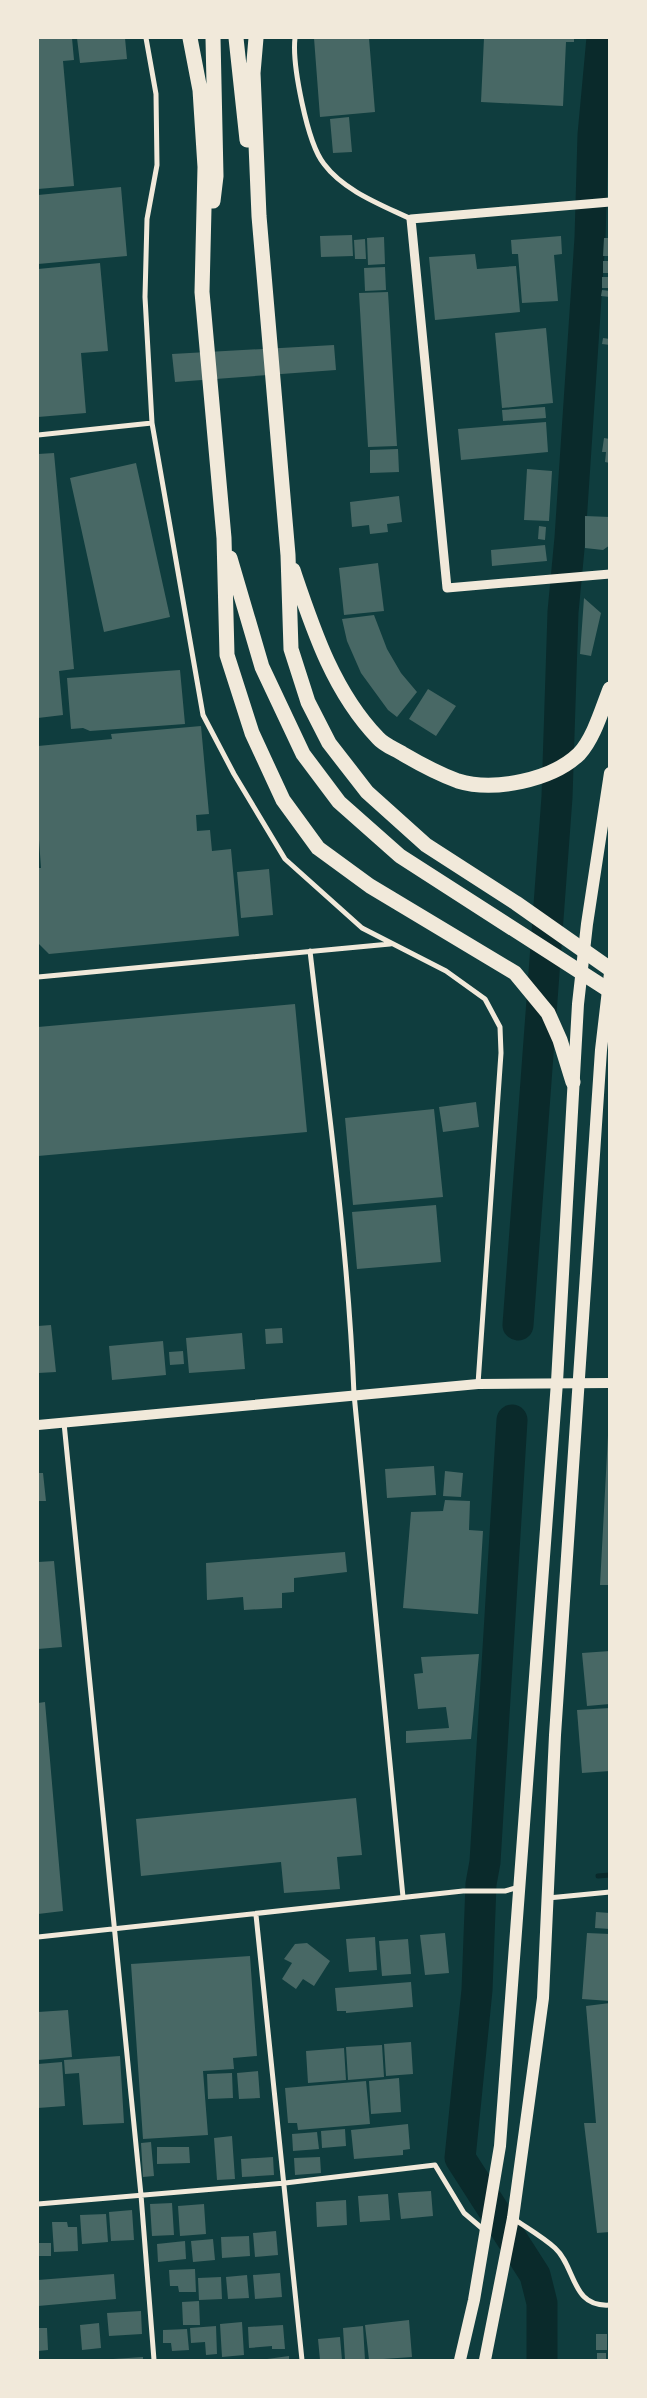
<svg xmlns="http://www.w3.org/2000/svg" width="647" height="2398" font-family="'Work Sans',sans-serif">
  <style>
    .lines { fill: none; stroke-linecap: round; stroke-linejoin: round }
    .stream { stroke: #0a2a2b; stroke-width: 5 }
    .river { stroke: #0a2a2b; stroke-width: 31 }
    .building { fill: #486865 }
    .minor { stroke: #f1e9da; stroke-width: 5 }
    .tertiary { stroke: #f1e9da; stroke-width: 9 }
    .secondary { stroke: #f1e9da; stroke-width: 10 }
    .primary { stroke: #f1e9da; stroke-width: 12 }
    .motorway { stroke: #f1e9da; stroke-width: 15 }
  </style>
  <rect width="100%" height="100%" fill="#0f3d3e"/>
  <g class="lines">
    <path class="stream" d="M598,1876L610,1875"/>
    <path class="river" d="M518,1325L557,797L563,612L570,538L590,238L593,135L602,38
      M512,1420L485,1862L481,1884L477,1990L460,2158L535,2275L542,2303V2360"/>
  </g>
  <path class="building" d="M38,38H72L74,60L63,61L74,186L38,189Z
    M77,38H125L127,59L80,63Z
    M314,38H369L375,112L320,117Z
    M484,38H574V42H566L563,106L481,102Z
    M349,117L352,152L333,153L330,119Z
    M121,187L127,256L38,264V195Z
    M352,235L353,256L321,257L320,236Z
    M561,236L562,254L554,255L558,301L522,303L518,254H512L511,240Z
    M384,237L385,264L368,265L367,238Z
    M604,238H610V256H603Z
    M365,239L366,259H355L354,240Z
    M475,254L477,269L516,266L520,312L435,320L429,257Z
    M603,261H610V273H603Z
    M100,263L108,351L81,353L86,413L38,417V269Z
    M385,267L386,290L365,291L364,268Z
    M602,277H608V288H602Z
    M602,290L610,291V297L601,296Z
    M388,292L397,446L368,447L359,293Z
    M546,328L553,403L502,408L495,333Z
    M603,338L610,339V345L602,344Z
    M334,345L336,370L175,382L172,354Z
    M545,407L546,418L503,421L502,410Z
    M546,422L548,452L461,460L458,429Z
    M604,438L610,439V463L605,462L606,452H602Z
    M398,449L399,472L370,473V450Z
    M54,453L74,669L59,671L63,715L38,718V454Z
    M136,463L170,617L104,632L70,478Z
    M527,469L552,471L549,521L524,520Z
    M399,496L402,522L387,524L388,532L370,534L369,525L352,527L350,502Z
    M585,516L610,517V545L603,550L585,548Z
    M539,526L546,527L545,540L538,539Z
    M545,545L547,561L492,566L491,550Z
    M378,563L384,611L344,615L339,568Z
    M584,598L601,613L591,656L580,654Z
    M374,615L387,649L401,673L417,692L397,717L388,710L361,673L347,641L342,619Z
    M180,670L185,724L90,731L83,728L71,729L67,678Z
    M428,689L456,706L436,736L409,719Z
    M201,726L209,814L196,815L197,831L210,830L212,851L231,849L239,936L49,954L38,943V868H41L38,826V746L112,739L111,734Z
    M269,869L273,915L241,918L237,872Z
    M295,1004L307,1132L38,1156V1027Z
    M476,1102L479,1127L443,1132L439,1107Z
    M434,1109L443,1197L353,1205L345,1118Z
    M436,1205L441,1262L357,1269L352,1212Z
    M51,1325L56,1372L38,1373V1326Z
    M282,1328L283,1343L266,1344L265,1329Z
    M242,1333L245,1369L189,1373L186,1338Z
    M163,1341L166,1375L112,1380L109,1346Z
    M183,1351L184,1364L170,1365L169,1352Z
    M608,1435H610V1585H600Z
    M434,1466L436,1495L387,1498L385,1469Z
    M445,1471L463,1473L461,1497L443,1496Z
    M38,1473H43L46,1501H38Z
    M445,1500L470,1501L469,1530L483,1531L478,1614L403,1608L411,1512L443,1511Z
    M345,1552L347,1572L294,1578V1592L282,1593V1608L244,1610L243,1597L207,1600L206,1563Z
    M54,1561L62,1647L38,1649V1562Z
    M610,1651V1704L587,1706L582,1653Z
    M479,1654L471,1739L406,1743V1731L449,1728L446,1707L418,1709L414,1674L423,1673L421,1657Z
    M45,1702L63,1911L38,1914V1703Z
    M610,1708V1771L582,1773L577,1710Z
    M356,1798L362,1855L337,1857L340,1889L284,1893L281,1862L141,1876L136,1819Z
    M596,1912L610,1913V1929L595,1928Z
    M445,1933L449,1973L425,1975L420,1935Z
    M587,1933L610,1934V2001L582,1999Z
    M375,1937L377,1970L349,1972L346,1939Z
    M408,1939L411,1974L382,1976L379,1941Z
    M307,1943L330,1961L314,1986L303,1979L296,1989L282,1979L292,1963L284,1959L295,1944Z
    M250,1956L257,2056L233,2058L234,2069L203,2071L208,2135L143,2139L131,1964Z
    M411,1982L413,2007L346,2013V2011H337L335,1988Z
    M610,2003V2232L597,2233L584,2123H596L586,2006Z
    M68,2010L72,2057L38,2060V2012Z
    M411,2042L413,2074L386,2076L384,2044Z
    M382,2045L384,2077L348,2080L346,2047Z
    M344,2048L346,2080L308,2083L306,2051Z
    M120,2056L124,2123L83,2125L79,2073L65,2074L64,2060Z
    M62,2062L65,2106L38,2108V2064Z
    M258,2071L260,2098L239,2099L237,2073Z
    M232,2073L233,2098L208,2099L207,2074Z
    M399,2078L401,2112L371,2114L369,2081Z
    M366,2081L370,2124L298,2130L297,2123H288L285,2088Z
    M408,2124L410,2149L403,2150V2155L354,2159L351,2130Z
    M345,2129L346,2146L322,2148L321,2131Z
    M317,2132L319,2149L293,2151L292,2134Z
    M232,2136L235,2179L217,2180L214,2138Z
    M151,2142L154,2176L143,2177L141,2143Z
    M157,2147H189L190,2163L157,2164Z
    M273,2157L274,2175L242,2177L241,2159Z
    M320,2157L321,2173L295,2175L294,2158Z
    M431,2191L433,2216L401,2219L398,2193Z
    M388,2194L390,2220L360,2222L358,2196Z
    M346,2200L347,2225L317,2227L316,2202Z
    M172,2203L174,2235L152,2236L150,2204Z
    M204,2204L206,2234L180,2236L178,2206Z
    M132,2210L134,2240L111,2241L109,2212Z
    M106,2214L108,2242L82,2244L80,2215Z
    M52,2222H67L68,2227H77L78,2251L54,2252Z
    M276,2231L278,2255L255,2257L253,2233Z
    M249,2236L250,2256L222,2258L221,2237Z
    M213,2239L215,2260L193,2262L191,2241Z
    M185,2241L186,2259L158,2262L157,2244Z
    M38,2243H51V2256H38Z
    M195,2269L196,2292H179L178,2286H170L169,2270Z
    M280,2273L282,2297L255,2299L253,2275Z
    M114,2274L116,2299L38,2306V2280Z
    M247,2275L249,2298L228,2299L226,2277Z
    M221,2277L222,2299L199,2300L198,2278Z
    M199,2301L200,2325H183L182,2302Z
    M141,2311L142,2334L109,2336L107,2313Z
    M409,2320L412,2357L369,2360L365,2325Z
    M242,2322L244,2355L222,2357L220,2324Z
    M99,2323L101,2348L82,2350L80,2325Z
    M283,2325L285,2349H272V2346L249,2348L248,2327Z
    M216,2326L217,2354L206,2355L205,2342L191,2343L190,2328Z
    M363,2326L365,2360H345L343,2328Z
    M38,2328H47L48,2350L38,2351Z
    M187,2329L189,2350L172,2351L171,2343H163V2330Z
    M596,2334H607V2350H596Z
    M340,2337L342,2360H320L318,2339Z
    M597,2353H606V2360H597Z
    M289,2356V2360H267V2359Z
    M143,2357V2360H113V2359Z"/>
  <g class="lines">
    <path class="minor" d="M146,38L156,94L157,165L147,219L145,297L152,423L203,715L234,774L285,859L362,928L446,971L485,999L500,1027L501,1053L478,1384
      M295,38C292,64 307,143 324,164C344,191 382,205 411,219
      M38,435L152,423
      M310,951C327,1098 348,1246 354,1394L403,1897
      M38,977L390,944
      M64,1423L141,2195L154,2360
      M548,1898L610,1892
      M256,1915L302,2360
      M38,1937L463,1891H505L519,1887
      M38,2204L285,2183L435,2165L464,2213L484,2230
      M514,2219C527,2228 543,2237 555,2248C576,2267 571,2308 610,2305"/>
    <path class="tertiary" d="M610,202L411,219L447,588L610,574"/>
    <path class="secondary" d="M38,1425L478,1384L610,1383"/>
    <path class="primary" d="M460,2360L474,2300L500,2146L557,1382L578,1004L587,924L610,773
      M485,2360L513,2218L543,1998L555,1735L601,1050L610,973"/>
    <path class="motorway" d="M190,38L200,90L205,167L202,292L224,538L227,655L252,733L283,800L318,848L370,886L515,973L548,1013L560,1040L573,1082
      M236,38L247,140
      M256,38L253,73L259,216L288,555L291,649L308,702L329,743L367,792L426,845L516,903L610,969
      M213,201L216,176L213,38
      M230,558L262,667L303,754L339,802L400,856L610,991
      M293,570C313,629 333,691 378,738C384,745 395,749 403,754C420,764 439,774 458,781C494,792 552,780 579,754C594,738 602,709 610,689"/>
  </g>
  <rect width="647" height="2398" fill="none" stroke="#f1e9da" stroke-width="78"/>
</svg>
